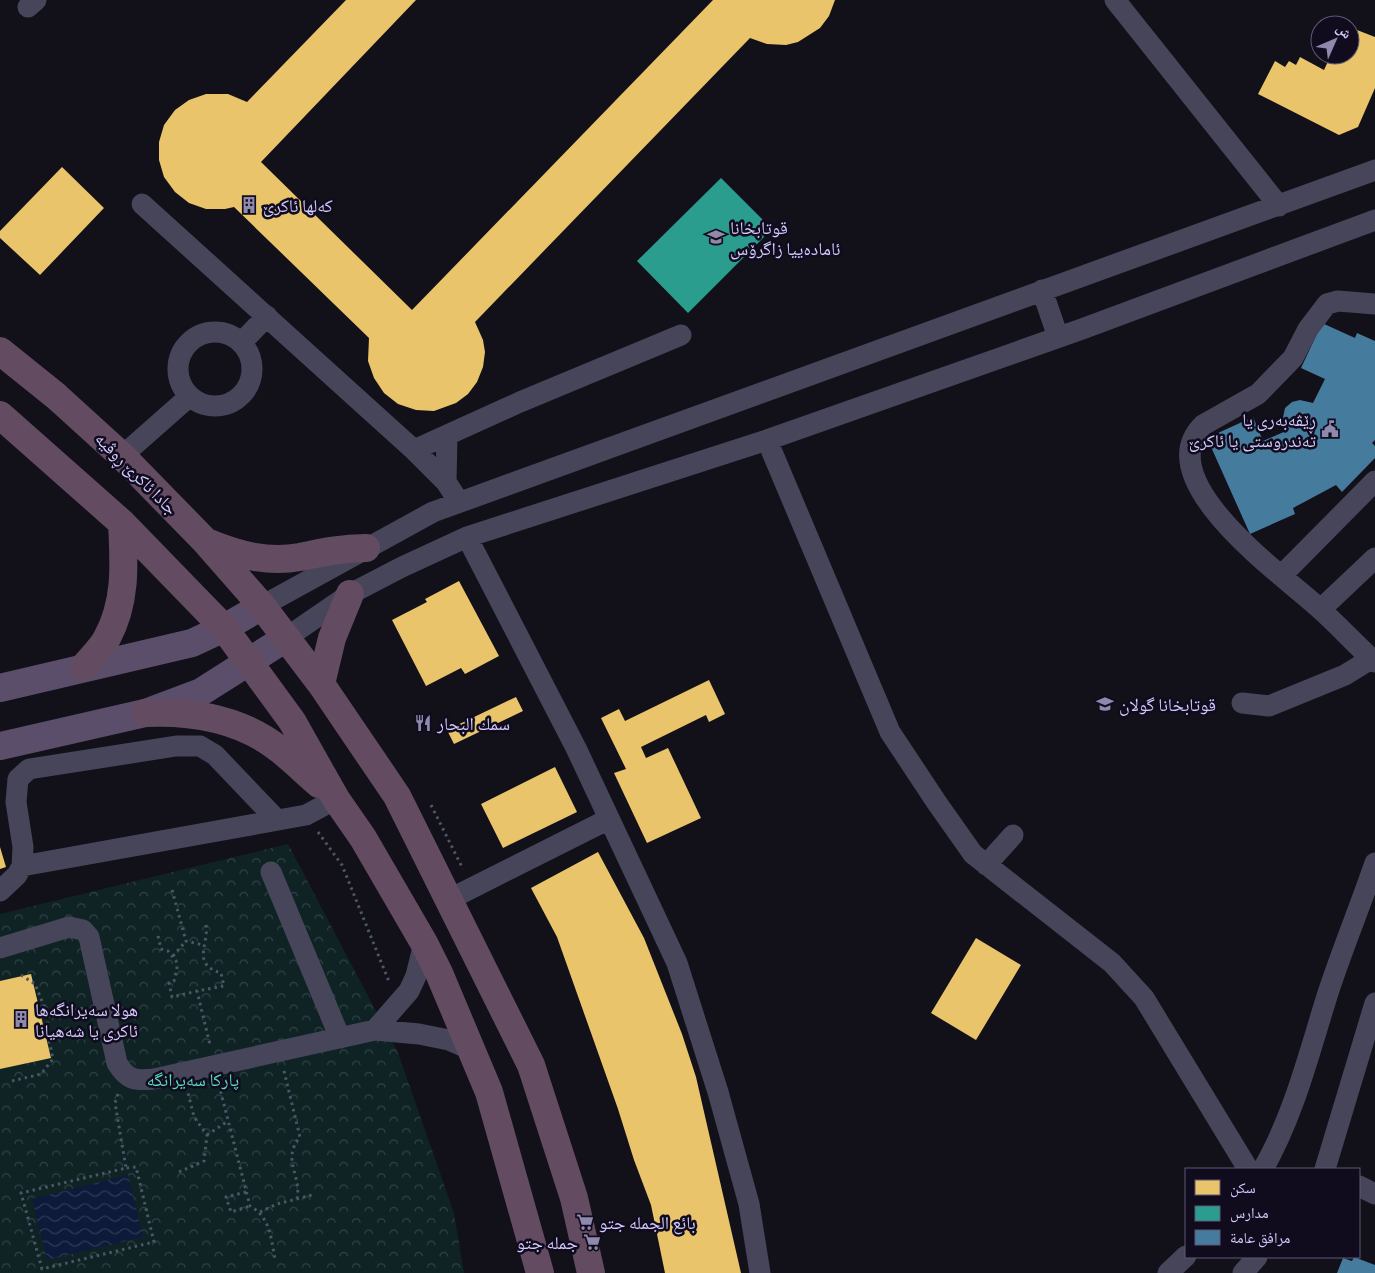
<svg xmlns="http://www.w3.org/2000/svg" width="1375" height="1273" font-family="Manrope,'Noto Naskh Arabic',sans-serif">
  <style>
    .forest { fill: url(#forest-crowns) }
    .water { fill: url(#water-waves) }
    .homes { fill: #e9c46a }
    .schools { fill: #2a9d8f }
    .public { fill: #457b9d }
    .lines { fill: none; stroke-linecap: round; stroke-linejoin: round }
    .path { stroke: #4b5765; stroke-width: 3; stroke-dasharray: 2.5 4; stroke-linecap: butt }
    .minor { stroke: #47455a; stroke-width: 21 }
    .major { stroke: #5b4e6b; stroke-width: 28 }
    .highway { stroke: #634c62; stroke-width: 28 }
    .labels { text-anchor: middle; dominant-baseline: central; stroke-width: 5; stroke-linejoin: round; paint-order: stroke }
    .poi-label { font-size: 18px; fill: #d3cafd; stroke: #100c1d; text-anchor: start }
    .street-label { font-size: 18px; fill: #d3cafd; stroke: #100c1d }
    .park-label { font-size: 18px; fill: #59dac2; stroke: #100c1d }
  </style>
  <defs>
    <pattern id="forest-crowns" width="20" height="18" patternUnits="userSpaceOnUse" patternTransform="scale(1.25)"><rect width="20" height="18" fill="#0f2325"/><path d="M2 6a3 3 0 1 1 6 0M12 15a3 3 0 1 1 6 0" fill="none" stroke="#314246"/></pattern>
    <pattern id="water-waves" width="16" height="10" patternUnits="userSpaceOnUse" patternTransform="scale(1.25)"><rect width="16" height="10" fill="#0d1a39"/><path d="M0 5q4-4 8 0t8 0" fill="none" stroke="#2f3a57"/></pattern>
  </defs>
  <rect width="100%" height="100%" fill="#121019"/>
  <path class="forest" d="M288,844L398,1053L454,1213L464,1273H0V914Z"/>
  <path class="water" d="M128,1175L143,1237L47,1260L32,1199Z"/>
  <path class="homes" d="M346,0H416L261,162L412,310L713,0H835L829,16L820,28L798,42L786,45L767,44L750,38L475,322L483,340L485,352L483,367L477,382L468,394L456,403L434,411L416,410L398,404L384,393L374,378L368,361L369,338L234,207L225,209H206L189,203L175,192L164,177L159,160V142L164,125L175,110L189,100L206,94H228L247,102Z
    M1357,30L1375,37V88L1358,127L1339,135L1258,94L1275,61L1285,67L1289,61L1296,65L1300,57L1324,70L1331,55H1350V41L1352,42Z
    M62,167L104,208L40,275L0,238V231Z
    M459,581L499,656L465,674L461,668L426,686L392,620L427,602L425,599Z
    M709,680L725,714L709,722L706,715L641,747L646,758L668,748L701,818L647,843L614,773L626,769L601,718L619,709L625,721Z
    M516,697L523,711L454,744L447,730Z
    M555,767L577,812L503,848L481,804Z
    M0,847L6,867L0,869Z
    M598,852L644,938L682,1034L696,1077L741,1273H665L651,1205L634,1160L618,1109L557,937L531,888Z
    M976,938L1021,965L976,1040L931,1013Z
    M31,974L51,1058L0,1069V981Z"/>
  <path class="schools" d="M721,178L772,229L688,313L637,261Z"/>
  <path class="public" d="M1322,323L1355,338L1357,333L1375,341V440L1372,443L1375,446V458L1342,492L1336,485L1293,508L1295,514L1250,534L1207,438L1253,417L1263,441L1286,431L1282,422L1285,408L1292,402L1300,400L1313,403L1325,379L1301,368Z
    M1354,1257L1375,1265V1273H1337L1343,1258L1352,1261Z"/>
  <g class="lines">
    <path class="path" d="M431,805L463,869
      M318,832L342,865L390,984
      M172,890L186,941L203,945
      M206,925C209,945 191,964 221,973L224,986L197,991L210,1045
      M158,936L161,949L168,951L176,961L177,968L174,981L169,983L172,997L197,991
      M173,956L186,941
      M21,975L35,984L48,1016L84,1008
      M284,1071L300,1137C281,1160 302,1175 297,1199
      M12,1081L41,1074L53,1059L47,1031L48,1016
      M219,1085L250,1206C270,1217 271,1238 275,1259
      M118,1094L115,1103L126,1168L21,1193L42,1269L154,1242L136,1167L126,1168
      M207,1135L228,1121
      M179,1172L204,1161L207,1135L194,1117L188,1093
      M246,1192L226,1197L231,1212L250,1206
      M260,1212L277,1204L312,1195"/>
    <path class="minor" d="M1115,0L1279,206
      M28,7L36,0
      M142,204L414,450L446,482L459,502
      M1042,290L1058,337
      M1375,304L1338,301L1327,304L1308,329L1293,358L1258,394L1203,425C1147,481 1286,577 1320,609C1339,626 1356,645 1375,662
      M178 369a37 37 0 1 1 74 0a37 37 0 1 1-74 0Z
      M241,343L267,316
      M767,440L890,732L937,803L973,854L1112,963L1144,998L1248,1169
      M414,450L520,402L681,335
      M122,456L190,396
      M446,482L447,435
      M467,537L576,748L677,963L718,1092L749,1204L760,1273
      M1281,576L1375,481
      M262,606L433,512L1375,170
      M1321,609L1375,558
      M286,638L350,594L402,567L467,537L767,440L1082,329L1375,220
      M1242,703L1269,706L1345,675L1371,659
      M986,865L1013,835
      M22,866L306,815L336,799
      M271,872L340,1038
      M0,891L17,875L22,866L23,847L16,802L18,779L29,769L176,746H200L215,755L277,820
      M448,900L609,819
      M0,948L69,927L83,930L89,937L117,1063C127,1080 135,1081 154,1079L375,1030L419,1034L449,1040L470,1049
      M375,1030L409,991L416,976L424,943
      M1263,1169C1294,1115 1309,1053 1328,993C1342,950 1360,907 1375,863
      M1325,1169L1375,1003
      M1359,1186L1375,1194
      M1168,1273L1186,1256
      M1243,1273L1257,1257"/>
    <path class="major" d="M0,688L192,643L224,628L262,606
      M0,746L145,713L201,692L286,638"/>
    <path class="highway" d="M0,351L56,396L122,456L205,541L262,606L321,684L397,796L531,1065L574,1198L591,1273
      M0,415L122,523L224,628L292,721L336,799L363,838L424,943L439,973L489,1092L540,1273
      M209,543C238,555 268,563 300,557C323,552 343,548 366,548
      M83,668C91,658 102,648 107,638C127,601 124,563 122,523
      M321,684L332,638L350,594
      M145,713C191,711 241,719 279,749C293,760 306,773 319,784"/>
  </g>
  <defs>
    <g id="building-bare" transform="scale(1.35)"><path d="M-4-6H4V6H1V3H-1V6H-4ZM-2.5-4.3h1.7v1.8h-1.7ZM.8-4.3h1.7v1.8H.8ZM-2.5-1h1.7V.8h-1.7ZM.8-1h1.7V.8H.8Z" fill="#8f89ad" stroke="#100c1d" stroke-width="2.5" paint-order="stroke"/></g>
    <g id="school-bare" transform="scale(1.35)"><path d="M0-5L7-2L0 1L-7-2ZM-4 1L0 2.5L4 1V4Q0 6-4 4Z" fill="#8f89ad" stroke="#100c1d" stroke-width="2.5" paint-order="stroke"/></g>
    <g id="civic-bare" transform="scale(1.35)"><path d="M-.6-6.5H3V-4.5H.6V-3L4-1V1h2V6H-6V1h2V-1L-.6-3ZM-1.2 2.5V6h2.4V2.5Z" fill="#8f89ad" stroke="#100c1d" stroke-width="2.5" paint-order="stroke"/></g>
    <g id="restaurant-bare" transform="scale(1.35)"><path d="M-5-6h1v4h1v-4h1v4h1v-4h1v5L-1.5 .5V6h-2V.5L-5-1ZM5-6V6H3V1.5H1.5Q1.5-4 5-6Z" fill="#8f89ad" stroke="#100c1d" stroke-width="2.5" paint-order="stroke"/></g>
    <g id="supermarket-bare" transform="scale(1.35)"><path d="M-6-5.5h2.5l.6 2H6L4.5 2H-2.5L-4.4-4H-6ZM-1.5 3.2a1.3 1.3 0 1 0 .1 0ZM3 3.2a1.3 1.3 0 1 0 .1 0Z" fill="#8f89ad" stroke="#100c1d" stroke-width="2.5" paint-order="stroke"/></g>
  </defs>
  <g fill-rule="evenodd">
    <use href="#building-bare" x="249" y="205"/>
    <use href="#school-bare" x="716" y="237"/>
    <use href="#civic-bare" x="1330" y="429"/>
    <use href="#school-bare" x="1105" y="704"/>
    <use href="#restaurant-bare" x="423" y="723"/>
    <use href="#building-bare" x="21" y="1019"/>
    <use href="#supermarket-bare" x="585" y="1222"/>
    <use href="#supermarket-bare" x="592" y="1242"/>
  </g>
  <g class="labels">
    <g class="poi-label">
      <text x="263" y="205">کەلها ئاکرێ</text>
      <text x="730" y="227">قوتابخانا<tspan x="730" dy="21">ئامادەییا زاگرۆس</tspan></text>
      <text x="1316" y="419" text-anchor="end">ڕێڤەبەری یا<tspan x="1316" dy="21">تەندروستی یا ئاکرێ</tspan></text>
      <text x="1119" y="704">قوتابخانا گولان</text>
      <text x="437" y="723">سمك البحار</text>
      <text x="35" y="1009">هولا سەیرانگەها<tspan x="35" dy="21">ئاکری یا شەهیانا</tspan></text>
      <text x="599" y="1222">بائع الجملە جتو</text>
      <text x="578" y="1242" text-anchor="end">جملە جتو</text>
    </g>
    <g class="street-label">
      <text transform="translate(137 473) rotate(45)">جادا ئاکرێ ڕوڤیە</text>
    </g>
    <g class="park-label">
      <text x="193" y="1079">پارکا سەیرانگه</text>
    </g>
  </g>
  <rect x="1185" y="1168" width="175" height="90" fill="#100c1d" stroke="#5e5877"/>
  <rect x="1195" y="1180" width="25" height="15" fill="#e9c46a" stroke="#5e5877"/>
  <text x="1230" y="1193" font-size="15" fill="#d3cafd">سكن</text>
  <rect x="1195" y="1206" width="25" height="15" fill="#2a9d8f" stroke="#5e5877"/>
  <text x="1230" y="1218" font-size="15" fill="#d3cafd">مدارس</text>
  <rect x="1195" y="1230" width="25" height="15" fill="#457b9d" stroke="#5e5877"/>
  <text x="1230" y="1243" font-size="15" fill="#d3cafd">مرافق عامة</text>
  <g transform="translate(1335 40) rotate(45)"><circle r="24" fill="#100c1d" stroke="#5e5877"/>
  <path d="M0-4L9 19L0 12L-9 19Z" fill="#8f89ad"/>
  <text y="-8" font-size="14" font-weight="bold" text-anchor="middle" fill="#d3cafd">ش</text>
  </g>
</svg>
